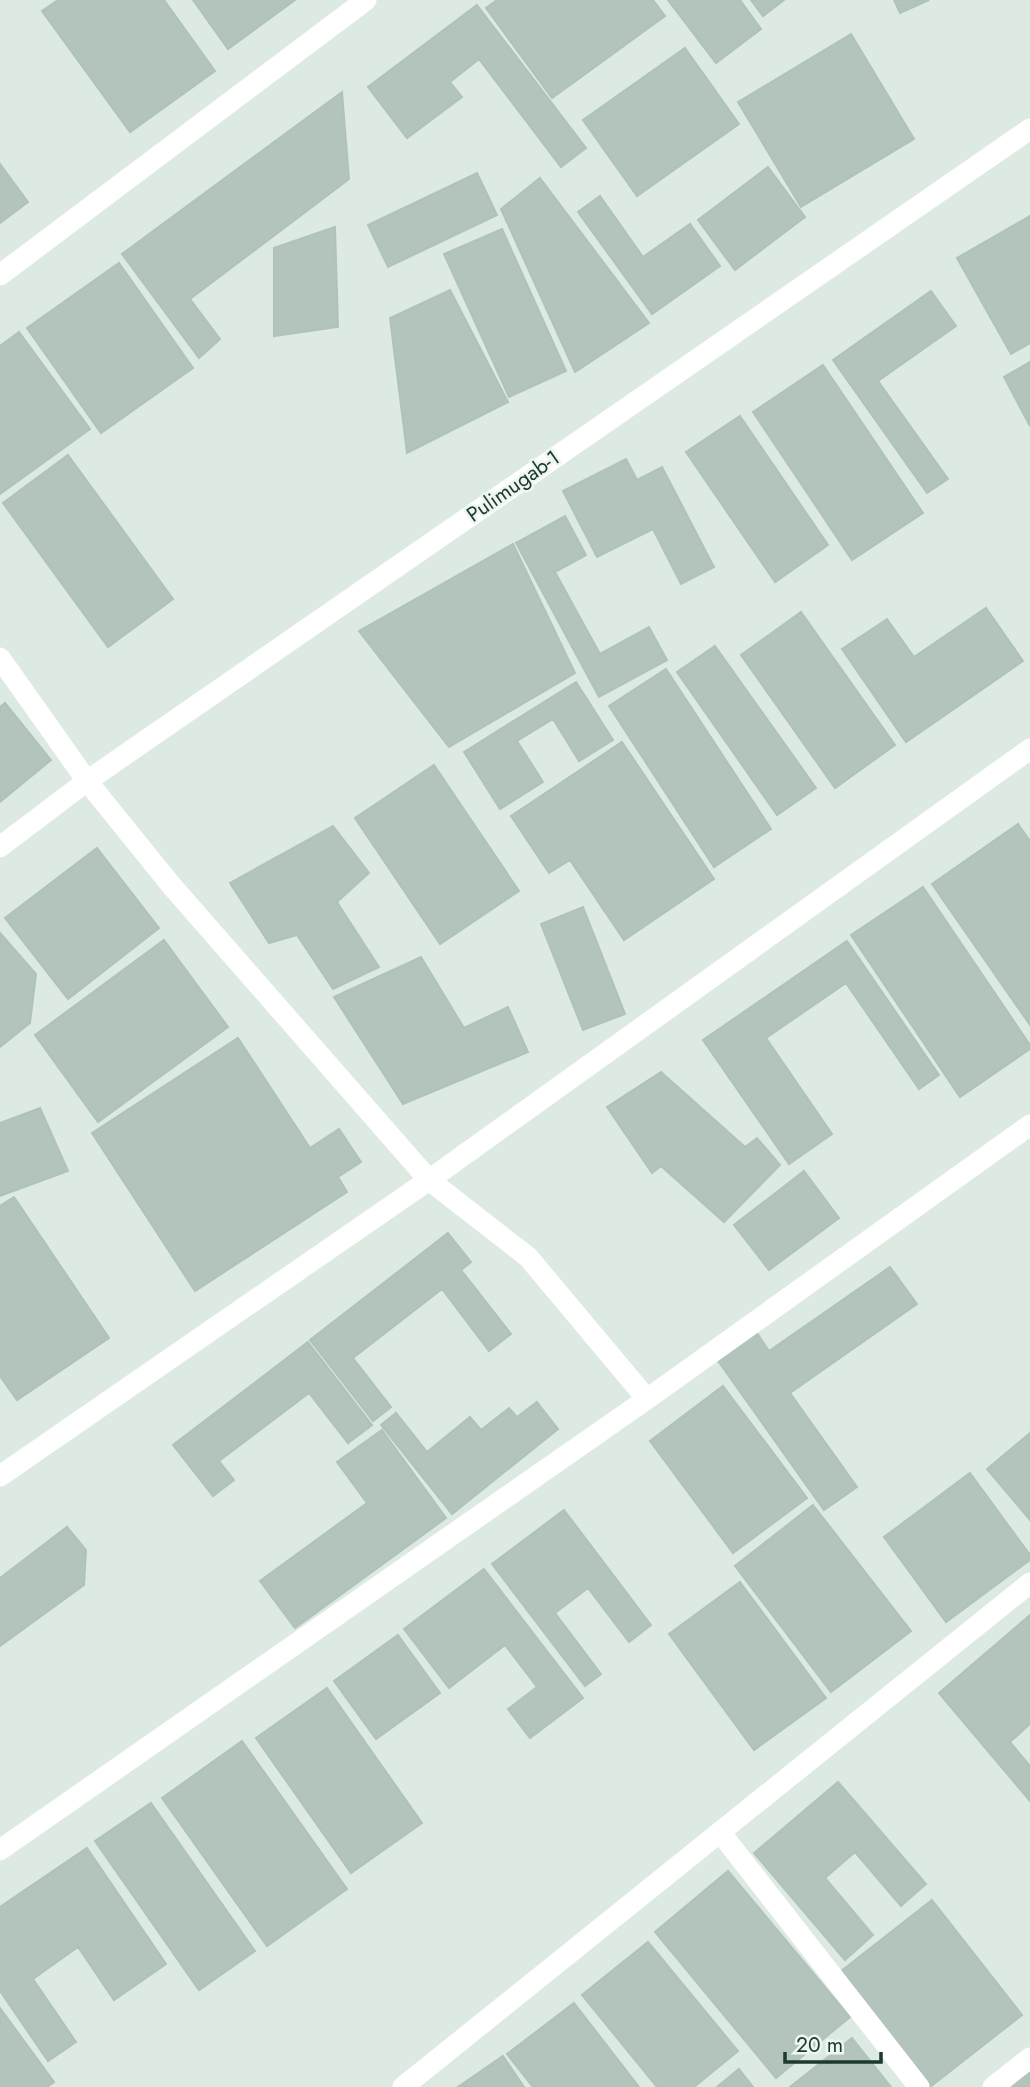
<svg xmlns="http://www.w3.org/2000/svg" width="1030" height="2087" font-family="Jost,sans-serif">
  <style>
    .building { fill: #b2c4bb; stroke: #afc3b8; stroke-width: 2 }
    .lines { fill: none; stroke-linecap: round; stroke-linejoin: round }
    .minor { stroke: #fff; stroke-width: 21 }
    .labels { text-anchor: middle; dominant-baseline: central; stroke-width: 5; stroke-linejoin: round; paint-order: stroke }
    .street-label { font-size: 21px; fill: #1e392e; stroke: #edf6f0 }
  </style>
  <rect width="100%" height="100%" fill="#ddeae2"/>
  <path class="building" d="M58,0H164L215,71L130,132L42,11Z
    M193,0H295L228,49Z
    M497,0H653L665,16L552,98L486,8Z
    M668,0H740L761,29L716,63Z
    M751,0H784L763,16Z
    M894,0H929L900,13Z
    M477,5L586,148L561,167L479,59L450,82L462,97L407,138L368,87Z
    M851,34L914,139L801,207L738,102Z
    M685,48L739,124L637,196L583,120Z
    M342,92L349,179L190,299L220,339L199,358L122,254Z
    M0,164L28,202L0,223Z
    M768,167L805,217L735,270L698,220Z
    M477,173L497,215L388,267L368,225Z
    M540,178L649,323L575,372L501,209Z
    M600,196L643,257L690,224L720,266L652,314L578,212Z
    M1030,216V343L1011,354L957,258Z
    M335,227L338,327L274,336V248Z
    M502,229L566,371L509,397L444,254Z
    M119,263L193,368L101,433L27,328Z
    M450,290L508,402L407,453L390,318Z
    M931,291L956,326L878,381L948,479L927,493L833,360Z
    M19,332L90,429L0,494V346Z
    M1030,362V426L1004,377Z
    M823,365L923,513L852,560L753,412Z
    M740,416L828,545L775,582L686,452Z
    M68,455L173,599L108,647L3,503Z
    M626,459L637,480L662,467L714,567L681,584L653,529L597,557L563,491Z
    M565,516L586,555L555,572L600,654L649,627L667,660L599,697L516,543Z
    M513,544L575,673L449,747L359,631Z
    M986,608L1023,661L906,742L842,649L887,619L914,657Z
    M801,612L895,745L835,788L741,655Z
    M715,646L816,788L777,815L677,672Z
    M666,669L771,829L714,867L609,706Z
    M576,682L613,740L579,761L553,719L517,741L543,782L500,809L464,752Z
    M5,703L51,760L0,802V707Z
    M622,742L714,879L624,940L570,860L549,873L511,816Z
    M434,765L519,891L440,944L355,818Z
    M1018,824L1030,841V1025L932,884Z
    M333,826L369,873L337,902L379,967L333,989L297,935L269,943L230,883Z
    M97,848L159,928L68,999L5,918Z
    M923,887L1030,1045V1049L960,1097L851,935Z
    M583,907L625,1014L583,1030L541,924Z
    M0,933L36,974L30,1023L0,1047Z
    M164,940L228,1027L98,1122L35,1035Z
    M847,941L939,1075L919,1089L846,983L766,1038L832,1134L789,1164L703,1040Z
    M421,957L464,1028L508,1007L528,1052L403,1104L334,997Z
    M238,1038L310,1148L339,1129L361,1162L338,1177L347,1192L195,1291L92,1133Z
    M661,1072L745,1147L757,1138L780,1165L724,1222L661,1166L652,1173L607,1107Z
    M40,1108L68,1171L0,1196V1123Z
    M804,1171L839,1218L769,1270L734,1225Z
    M14,1197L109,1338L17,1400L0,1376V1206Z
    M448,1233L471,1262L461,1270L511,1334L489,1351L442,1289L353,1358L391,1407L373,1421L310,1340Z
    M890,1267L917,1304L790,1393L857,1487L824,1510L716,1358L755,1330L769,1351Z
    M308,1342L372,1425L348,1443L309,1393L219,1461L234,1480L213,1496L173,1445Z
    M723,1386L807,1498L733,1553L650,1441Z
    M537,1402L558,1429L452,1514L381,1425L396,1413L427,1452L470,1417L481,1430L509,1408L517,1417Z
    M382,1430L446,1518L295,1628L260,1581L367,1503L337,1462Z
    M1030,1433V1520L987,1469Z
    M970,1473L1030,1555V1560L946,1622L884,1537Z
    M813,1505L911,1631L831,1692L735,1566Z
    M564,1510L651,1625L629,1642L588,1588L555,1613L601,1674L585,1686L492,1564Z
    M67,1527L86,1550L84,1585L0,1646V1578Z
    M484,1569L583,1698L530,1738L508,1709L537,1687L505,1645L449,1688L404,1629Z
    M740,1582L826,1698L754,1750L669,1634Z
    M1030,1615V1724L1010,1742L1030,1766V1801L939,1693Z
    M398,1635L440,1693L376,1739L334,1681Z
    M327,1688L422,1823L351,1873L256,1738Z
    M242,1741L347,1889L267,1946L162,1798Z
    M838,1782L926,1884L901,1906L855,1852L825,1878L873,1935L845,1960L754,1853Z
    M151,1803L255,1951L199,1990L95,1841Z
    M87,1848L166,1964L114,2000L78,1947L33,1979L76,2042L48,2061L0,1991V1907Z
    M728,1871L850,2017L776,2078L655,1932Z
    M932,1900L1022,2015L930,2087L840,1972Z
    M648,1942L738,2051L694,2087H657L582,1995Z
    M574,2003L639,2087H533L507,2054Z
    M0,2008L54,2082L47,2087H0Z
    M852,2038L891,2087H790Z
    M503,2056L524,2087H458Z
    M1030,2067V2087H1003Z
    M739,2069L753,2087H717Z"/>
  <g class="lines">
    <path class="minor" d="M0,275L366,0
      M0,658L87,781L171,885L429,1180L528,1257L647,1399
      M0,847L87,781L1030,129
      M0,1476L429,1180L1030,749
      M720,1832L919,2087
      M0,1850L647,1399L1030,1125
      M403,2087L1030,1583
      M993,2087L1030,2058"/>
  </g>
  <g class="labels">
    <g class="street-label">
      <text transform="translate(513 486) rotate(-35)">Pulimugab-1</text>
    </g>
  </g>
  <path d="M785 2052v10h96v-10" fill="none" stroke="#1e392e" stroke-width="3.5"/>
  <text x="796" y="2052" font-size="21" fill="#1e392e" stroke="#edf6f0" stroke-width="5" paint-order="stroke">20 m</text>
</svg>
